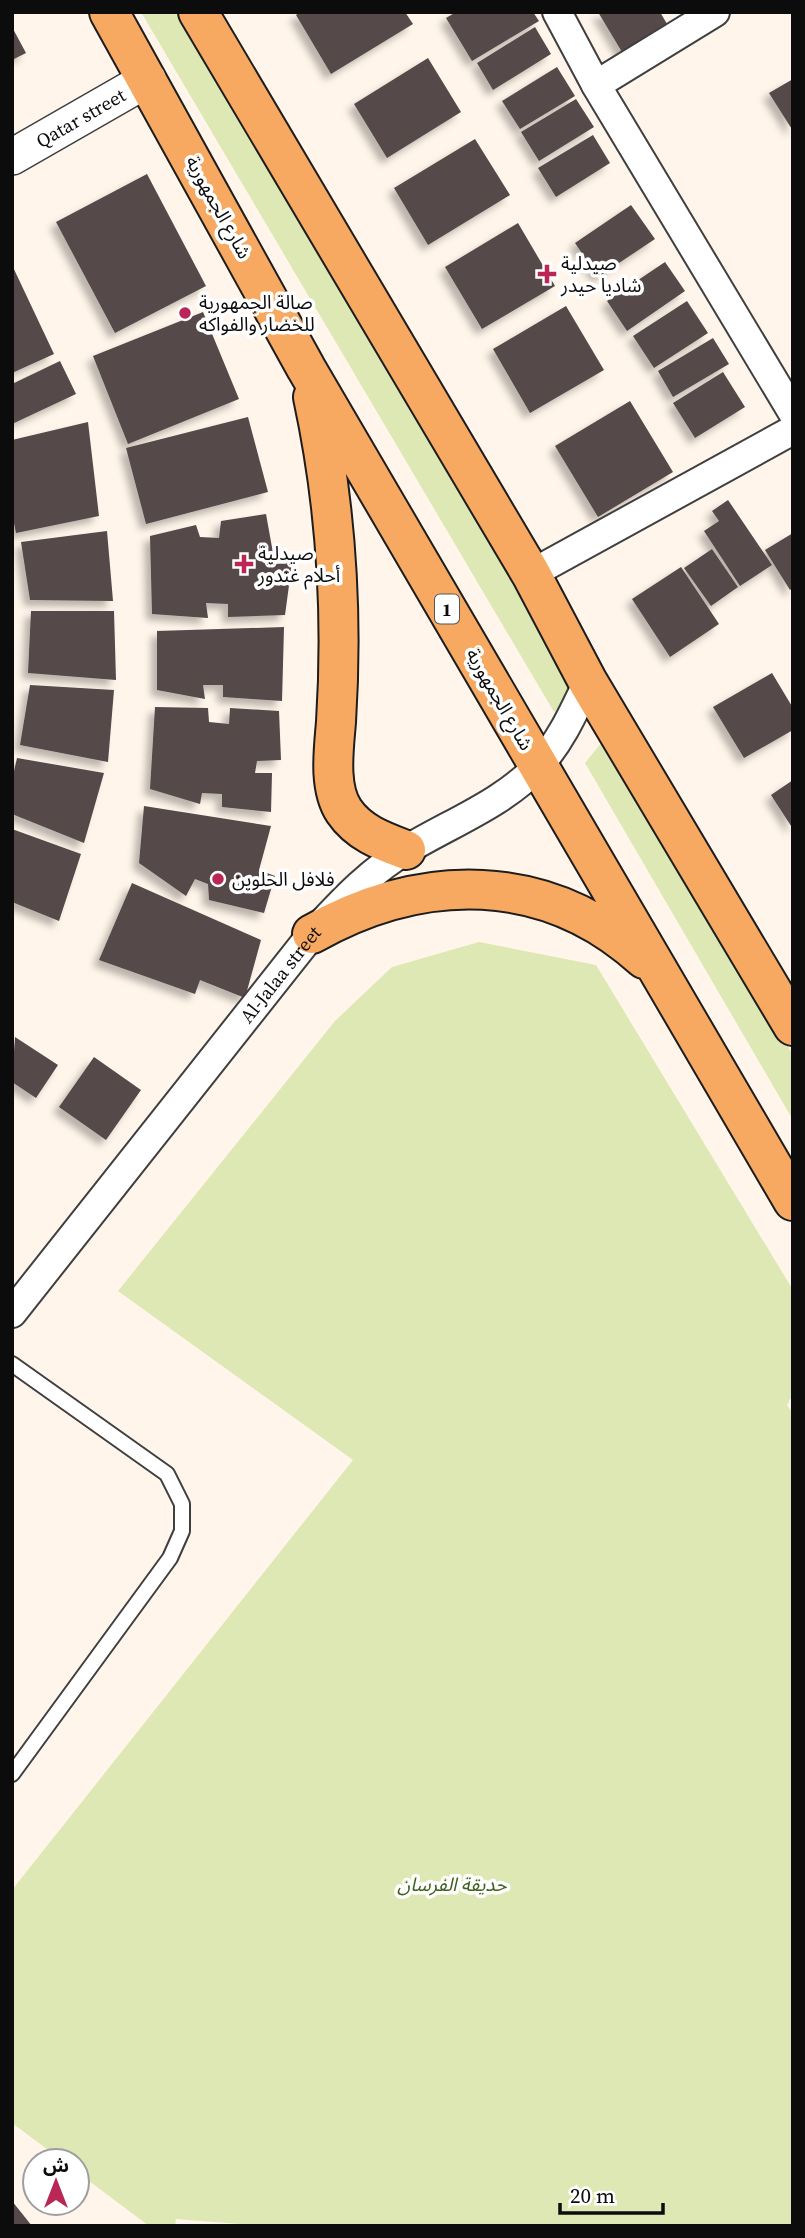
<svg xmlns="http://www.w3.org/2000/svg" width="805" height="2238" font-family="'Source Serif 4','Noto Sans Arabic',serif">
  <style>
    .green { fill: #dee8b5 }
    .building { fill: #544948; filter: url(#shadow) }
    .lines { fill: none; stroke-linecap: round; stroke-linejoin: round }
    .service-casing { stroke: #3f3f3f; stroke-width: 18 }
    .minor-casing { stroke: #3f3f3f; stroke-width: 32 }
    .tertiary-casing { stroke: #3f3f3f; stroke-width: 38 }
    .primary-casing { stroke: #1d1d1d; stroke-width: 42 }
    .service { stroke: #fff; stroke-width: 14 }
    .minor { stroke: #fff; stroke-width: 28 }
    .tertiary { stroke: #fff; stroke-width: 35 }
    .primary { stroke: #f7a962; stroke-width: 38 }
    .poi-dot { fill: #ba2656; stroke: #fff; stroke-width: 2.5 }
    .labels { text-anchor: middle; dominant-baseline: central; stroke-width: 7; stroke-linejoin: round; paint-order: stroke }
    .shield { fill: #fff; stroke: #555; stroke-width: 2 }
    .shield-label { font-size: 18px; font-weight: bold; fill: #0c0c0c }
    .street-label { font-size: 19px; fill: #0c0c0c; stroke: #fff }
    .poi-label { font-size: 19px; fill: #0c0c0c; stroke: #fff; text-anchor: start }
    .park-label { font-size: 19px; font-style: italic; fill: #3f621d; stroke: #fff }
  </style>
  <defs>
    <filter id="shadow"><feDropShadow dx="-6" dy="6" stdDeviation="3.5" flood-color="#0004"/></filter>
  </defs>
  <rect width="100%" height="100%" fill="#fff5ea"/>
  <path class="green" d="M141,12H184L574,675L571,696L554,712Z
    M606,737L793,1055V1120L585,763Z
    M479,942L596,965L793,1290V1394L787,1405L793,1414V2226H264L176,2219L175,2226H149L77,2172V2161H63L12,2123V1890L353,1460L118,1291L335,1021L392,967Z"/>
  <path class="building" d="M300,12H405L413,24L331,74L296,15Z
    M456,12H533L539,21L472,61L446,18Z
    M598,12H660L670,29L625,57Z
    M12,27L26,53L12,60Z
    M535,27L551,54L493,90L477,63Z
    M428,58L461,112L387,158L354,104Z
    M557,67L575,96L520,129L502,101Z
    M793,79V131L769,93Z
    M576,99L594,127L539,161L521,132Z
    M593,135L610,163L556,197L538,168Z
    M475,139L510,195L428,245L394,188Z
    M147,174L206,286L115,333L56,222Z
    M631,205L655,239L598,277L575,243Z
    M518,223L555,286L482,329L445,267Z
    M665,262L685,291L627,331L607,301Z
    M12,265L54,354L12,373Z
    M687,301L708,333L654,368L633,336Z
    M566,306L604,370L530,413L493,349Z
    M203,312L239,399L128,444L93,356Z
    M713,338L729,364L673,397L658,371Z
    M60,361L76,394L12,424V384Z
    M723,372L745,407L695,438L673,403Z
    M630,401L673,472L598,517L555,446Z
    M248,417L268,492L146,524L126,448Z
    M88,422L99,516L16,533L12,513V440Z
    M728,500L772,565L740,586L704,531L719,521L712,511Z
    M266,514L275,564L292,563L285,615L228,617V604L206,603L208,618L152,614L150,536L196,525L200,537L219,538L221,521Z
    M107,531L113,601L30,600L21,542Z
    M793,533V588L790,590L765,550Z
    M712,549L738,587L711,606L684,568Z
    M681,567L719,624L670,657L632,599Z
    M31,611H114L116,680L28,673Z
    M284,627L282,701L223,697V685H203L205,699L157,690V631Z
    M772,673L793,708V730L744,758L713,707Z
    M30,685L114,690L108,762L20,745Z
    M155,707L208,708L209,722L229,724L230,708L279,711L281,760L257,761L255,773H272L271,812L222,807V794L202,793L200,804L150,789Z
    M17,758L104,773L84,843L12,814V780Z
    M793,780V829L771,795Z
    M144,806L271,826L259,870L275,876L264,913L209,900L208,884L195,879L186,896L139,863Z
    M12,829L81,854L59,921L12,902Z
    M132,883L261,940L245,998L200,980L195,994L99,960Z
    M15,1037L58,1065L36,1098L12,1082Z
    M94,1057L141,1090L106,1140L59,1107Z
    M12,2201L32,2226H12Z"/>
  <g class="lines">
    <g class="service-casing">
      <path id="service" d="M12,1364L167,1474L182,1504V1531L170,1558L12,1774"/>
    </g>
    <g class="minor-casing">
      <g id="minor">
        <path d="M557,12L596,85L793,413"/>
        <path d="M596,85L715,12"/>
        <path d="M531,574L793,430"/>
        <path id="s1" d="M12,1313L312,934C341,903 370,871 408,849C451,823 504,803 539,765C561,741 574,711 588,682"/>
      </g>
    </g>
    <g class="tertiary-casing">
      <g id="tertiary">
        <path id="s2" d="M12,157L148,79"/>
      </g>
    </g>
    <g class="primary-casing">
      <path id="primary" d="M109,12L306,368L793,1201
        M198,12L531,574L588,682L793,1026
        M313,397C336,504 343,612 336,722C334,748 328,787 344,811C359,833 382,841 406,850
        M312,934C422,872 546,870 644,959"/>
    </g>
    <use href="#service" class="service"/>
    <use href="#minor" class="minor"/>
    <use href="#tertiary" class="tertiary"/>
    <use href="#primary" class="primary"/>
  </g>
  <g class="poi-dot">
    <path d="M543.5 263.5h7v7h7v7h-7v7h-7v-7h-7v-7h7z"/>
    <circle cx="185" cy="313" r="7"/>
    <path d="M240.5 553.5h7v7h7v7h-7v7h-7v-7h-7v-7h7z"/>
    <circle cx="218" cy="879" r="7"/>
  </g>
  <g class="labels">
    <rect class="shield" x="435" y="594.5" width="24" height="29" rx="5"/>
    <g class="shield-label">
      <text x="447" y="609">1</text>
    </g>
    <g class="street-label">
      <text stroke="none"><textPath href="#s2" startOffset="79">Qatar street</textPath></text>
      <text transform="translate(219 207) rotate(61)">شارع الجمهورية</text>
      <text transform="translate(500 699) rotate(60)">شارع الجمهورية</text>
      <text stroke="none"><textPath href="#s1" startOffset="432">Al-Jalaa street</textPath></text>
    </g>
    <g class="poi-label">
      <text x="561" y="263">صيدلية<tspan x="561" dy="22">شاديا حيدر</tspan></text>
      <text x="199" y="302">صالة الجمهورية<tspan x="199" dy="22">للخضار والفواكه</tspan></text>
      <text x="258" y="553">صيدلية<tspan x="258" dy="22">أحلام غندور</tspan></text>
      <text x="232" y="879">فلافل الحلوين</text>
    </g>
    <g class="park-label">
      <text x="452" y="1884">حديقة الفرسان</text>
    </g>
  </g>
  <rect width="805" height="2238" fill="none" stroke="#0c0c0c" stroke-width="28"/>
  <g transform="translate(56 2182)"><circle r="33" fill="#ffffff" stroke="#9e9e9e" stroke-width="2"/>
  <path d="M0-5L12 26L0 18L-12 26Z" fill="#ba2656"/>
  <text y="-10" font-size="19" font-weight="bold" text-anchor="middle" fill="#0c0c0c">ش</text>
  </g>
  <path d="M560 2203v10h103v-10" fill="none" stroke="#0c0c0c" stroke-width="3.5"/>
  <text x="570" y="2203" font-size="21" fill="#0c0c0c" stroke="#ffffff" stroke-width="5" paint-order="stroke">20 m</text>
</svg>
